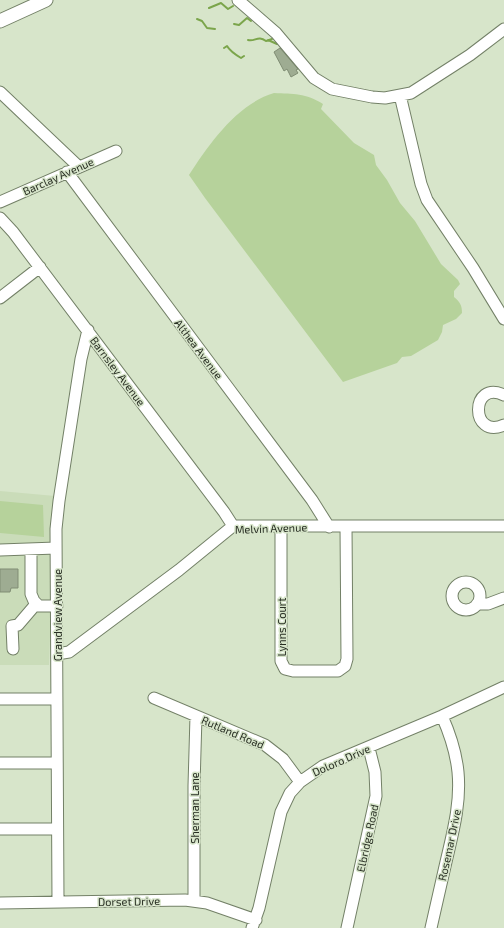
<svg xmlns="http://www.w3.org/2000/svg" width="504" height="928" font-family="'Exo 2',sans-serif">
  <style>
    .built { fill: #cadcb9 }
    .green { fill: #b6d29b }
    .lines { fill: none; stroke-linecap: round; stroke-linejoin: round }
    .stream { stroke: #7ba54b; stroke-width: 2 }
    .building { fill: #9eac92; stroke: #808d74 }
    .minor-casing { stroke: #738067; stroke-width: 13 }
    .major-casing { stroke: #738067; stroke-width: 15 }
    .minor { stroke: #fff; stroke-width: 11 }
    .major { stroke: #fff; stroke-width: 13 }
    .labels { text-anchor: middle; dominant-baseline: central; stroke-width: 3; stroke-linejoin: round; paint-order: stroke }
    .street-label { font-size: 11px; fill: #282e23; stroke: #d7e5ca }
  </style>
  <rect width="100%" height="100%" fill="#d7e5ca"/>
  <path class="built" d="M0,491L55,496L49,665H0Z"/>
  <path class="green" d="M274,93C293,94 306,93 323,104L321,109L354,143L374,155L376,165L387,180L400,203L415,221L441,264L458,280L460,284L454,291V297C460,302 462,305 462,313L456,319L443,325L442,332L438,340L411,356L402,357L397,363L343,382L205,198L189,175C209,144 237,104 274,93Z
    M0,501L43,505L44,537L0,533Z"/>
  <g class="lines">
    <path class="stream" d="M209,8L221,3L228,9L233,6
      M197,19L202,21L207,28L215,29
      M234,24L239,25L247,18L251,21
      M248,40C255,42 258,35 266,41L272,39
      M268,40L277,44L278,43
      M224,48L227,46C230,51 236,55 241,58L244,56"/>
  </g>
  <path class="building" d="M280,48L298,69L296,70L298,73L291,77L287,69L284,71L274,52Z
    M0,569H18V588H11L10,592H0Z"/>
  <g class="lines">
    <g class="minor-casing">
      <path id="minor" d="M238,0L276,33L314,78L332,89L372,97L385,98L411,93L470,55L504,29
        M0,92L79,167
        M400,95L421,184L427,200L473,268L504,319
        M67,172L312,500L329,527
        M0,202L116,151
        M0,218L13,232L224,512L233,526
        M0,298L40,267
        M504,395C470,379 470,440 504,425
        M281,527V661L285,669L293,671H338L345,666L347,659L346,526
        M31,549V594L34,601L39,606H57
        M0,550L56,548
        M452 596a14 14 0 1 1 28 0a14 14 0 1 1-28 0Z
        M477,604H488L504,598
        M13,649L12,626L18,625L36,604
        M57,654L69,652L179,570L233,526H504
        M154,698L265,745L283,759L300,782
        M0,699H57
        M0,763H57
        M0,829H57
        M194,900V786L196,716
        M58,902L56,529L59,501L81,359L88,330
        M0,903L185,900L207,903L256,920
        M252,928L259,908L281,812L290,793L300,782L323,766L442,716L504,687
        M347,928L376,796L375,772L369,748
        M431,928C436,906 441,884 446,862C453,832 461,803 458,772C456,752 450,734 442,716"/>
    </g>
    <g class="major-casing">
      <path id="major" d="M0,21L46,0"/>
    </g>
    <use href="#minor" class="minor"/>
    <use href="#major" class="major"/>
  </g>
  <g class="labels">
    <g class="street-label">
      <text transform="translate(58 176) rotate(-24)">Barclay Avenue</text>
      <text transform="translate(199 349) rotate(53)">Althea Avenue</text>
      <text transform="translate(118 371) rotate(53)">Barnsley Avenue</text>
      <text transform="translate(271 528) rotate(-2)">Melvin Avenue</text>
      <text transform="translate(57 615) rotate(-90)">Grandview Avenue</text>
      <text transform="translate(281 627) rotate(-90)">Lynns Court</text>
      <text transform="translate(233 732) rotate(23)">Rutland Road</text>
      <text transform="translate(341 760) rotate(-24)">Doloro Drive</text>
      <text transform="translate(194 808) rotate(-90)">Sherman Lane</text>
      <text transform="translate(367 838) rotate(-78)">Elbridge Road</text>
      <text transform="translate(449 845) rotate(-78)">Rosemar Drive</text>
      <text transform="translate(129 901) rotate(-1)">Dorset Drive</text>
    </g>
  </g>
</svg>
